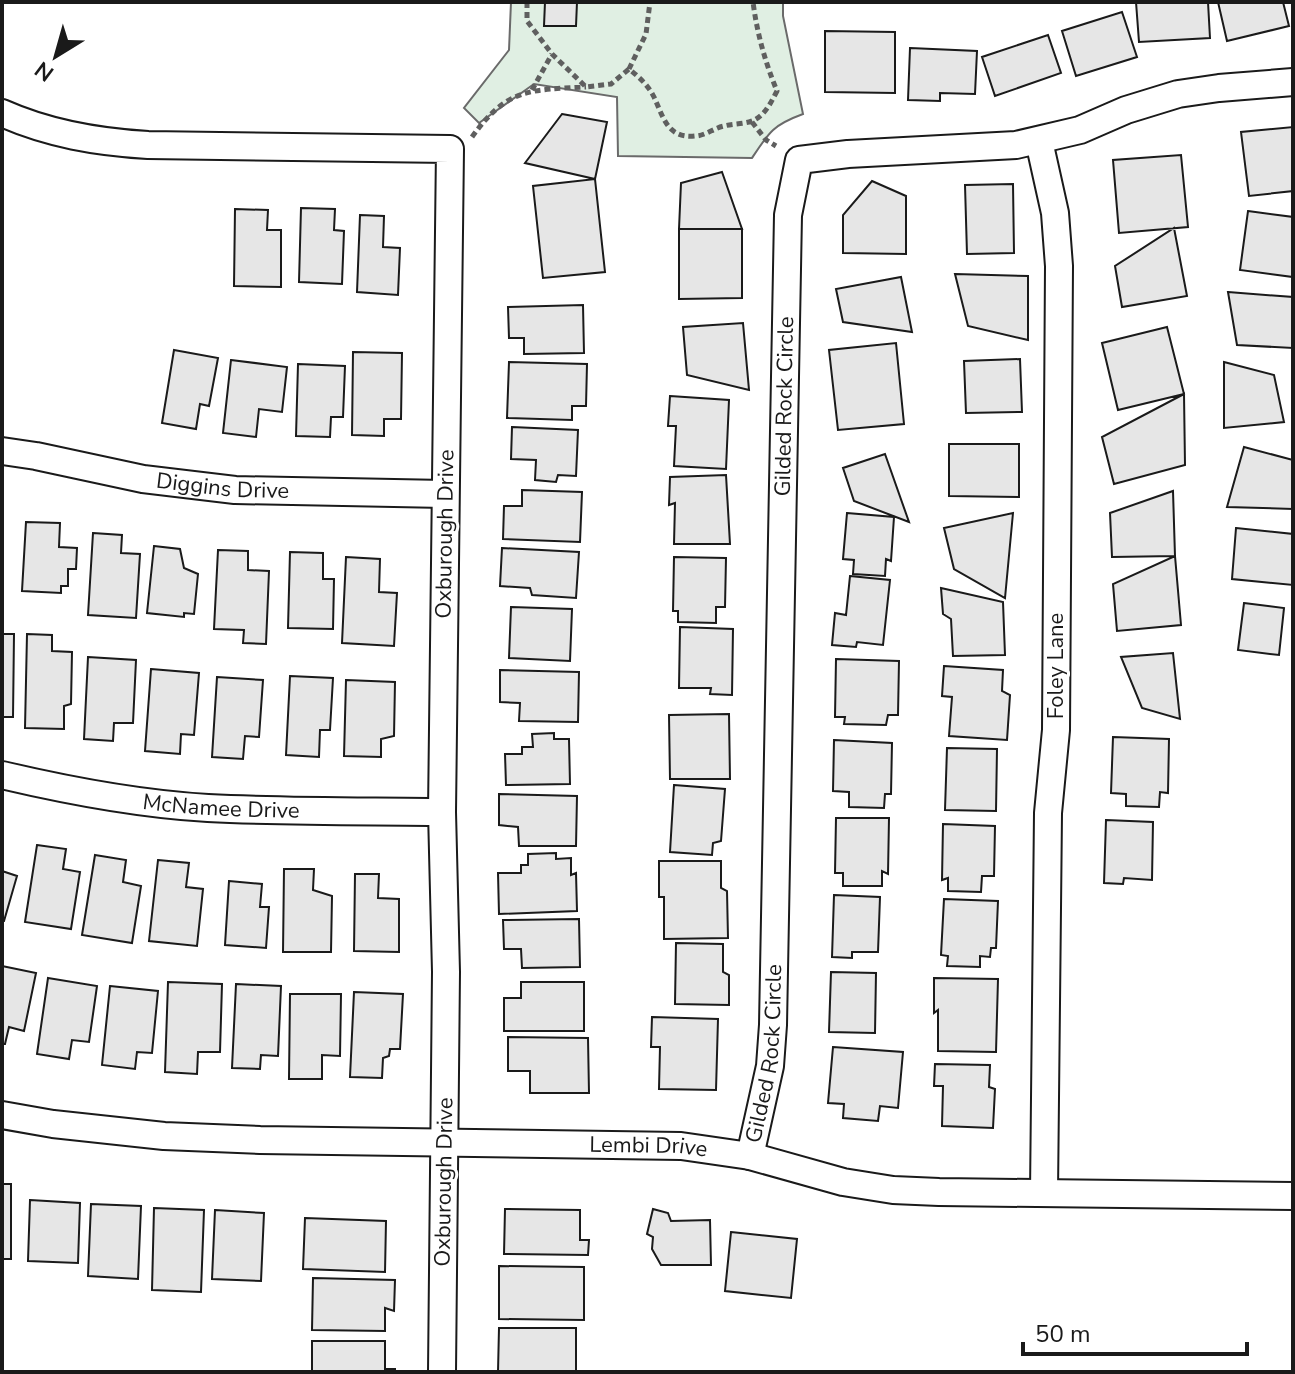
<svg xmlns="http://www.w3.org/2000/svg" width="1295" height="1374" font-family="'Nunito Sans',sans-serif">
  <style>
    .green { fill: #e0efe3; stroke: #6a6a6a; stroke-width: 2 }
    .building { fill: #e6e6e6; stroke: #1a1a1a; stroke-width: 2 }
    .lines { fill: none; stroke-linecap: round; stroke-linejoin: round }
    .street-casing { stroke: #1a1a1a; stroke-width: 30 }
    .path { stroke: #5f5f5f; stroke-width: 5; stroke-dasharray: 6 4; stroke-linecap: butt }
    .street { stroke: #fff; stroke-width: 26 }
    .labels { text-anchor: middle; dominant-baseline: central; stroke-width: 6; stroke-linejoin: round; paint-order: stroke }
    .street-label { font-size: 22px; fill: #1a1a1a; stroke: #fff }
  </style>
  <rect width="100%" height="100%" fill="#fff"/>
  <path class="green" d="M511,2H783V16L803,114C773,125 769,132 752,158L618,156L617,97L534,84L479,123L464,108L509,50Z"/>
  <path class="building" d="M545,2H577L576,26H544Z
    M1136,2H1208L1210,38L1139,42Z
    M1218,2H1283L1289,26L1227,41Z
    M1122,12L1137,57L1076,76L1062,31Z
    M825,31L895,32V93L825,92Z
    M1048,35L1061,73L995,96L982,57Z
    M910,48L977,51L975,94L940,93V101L908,100Z
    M562,114L607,122L595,179L525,163Z
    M1293,127V191L1249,196L1241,132Z
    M1181,155L1188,227L1119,233L1113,160Z
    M722,172L742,229H679L681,183Z
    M595,179L605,272L543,278L533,186Z
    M872,181L906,196V254L843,253V215Z
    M1013,184L1014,253L967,254L965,185Z
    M301,208L335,209L334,230L344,231L342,284L299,282Z
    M235,209L268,210L267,230H281V287L234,286Z
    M1248,211L1293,217V277L1240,270Z
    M360,215L384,216L383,247L400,248L398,295L357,292Z
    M1174,228L1187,296L1122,307L1115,266Z
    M679,229H742V298L679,299Z
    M955,274L1028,276V340L968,326Z
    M901,277L912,332L843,322L836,289Z
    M1228,292L1293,297V348L1237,345Z
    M583,305L584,353L524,354V338H509L508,307Z
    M743,323L749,390L687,375L683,327Z
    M1167,327L1184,394L1118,410L1102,343Z
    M896,343L904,424L838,430L829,350Z
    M174,350L218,358L209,406L200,404L196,429L162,423Z
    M353,352L402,353L401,419H384V436L352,435Z
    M1020,359L1022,412L966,413L964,361Z
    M231,360L287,367L282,412L259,409L256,437L223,433Z
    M509,362L587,364L586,406H572V420L507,418Z
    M1224,362L1274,375L1284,422L1224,428Z
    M298,364L345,366L343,417H331L330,437L296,436Z
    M1184,394L1185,465L1114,484L1102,437Z
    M670,396L729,400L726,469L674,466L676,426H668Z
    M512,427L578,430L576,476L558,475L556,482L535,480L536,460L511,459Z
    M949,444H1019V497L949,496Z
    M1244,447L1293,460V509L1227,507Z
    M885,454L909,522L854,501L843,468Z
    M726,475L730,544H674L675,503L669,505L670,477Z
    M522,490L582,492L580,542L503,539L504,506H522Z
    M1173,491L1175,556L1112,557L1110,513Z
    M847,513L894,517L891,561L886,559L885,576L853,574L854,560L843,559Z
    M1013,513L1005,598L954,569L944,528Z
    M26,522L60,523L59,547L77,548L76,569H68V586H61V593L22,591Z
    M1236,528L1293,534V585L1232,579Z
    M93,533L122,535L121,553L140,554L136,618L88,615Z
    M154,546L180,549L184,568L198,574L194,614L184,613V617L147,613Z
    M502,548L579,552L576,598L532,595L530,588L500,586Z
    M218,550L248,551V570L269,571L266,644L243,643L244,630L214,629Z
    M290,552L323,553V579H334L333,629L288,628Z
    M1175,556L1181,625L1117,631L1113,584Z
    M346,557L380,559L379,592L397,593L394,646L342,643Z
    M674,557L726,558L725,607H716V623L678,622V611H673Z
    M850,576L890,580L883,645L857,642L856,647L832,645L835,613L846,615Z
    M941,588L1003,602L1005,655L953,656L951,619L943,614Z
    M1244,603L1284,608L1279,655L1238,650Z
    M511,607L572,609L570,661L509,658Z
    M680,627L733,629L732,695L710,694L711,688H679Z
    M2,634H14L13,717H2Z
    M27,634L52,635V651L72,652L71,704L64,706V729L25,728Z
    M1173,653L1180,719L1142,708L1121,657Z
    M88,657L136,660L133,723H114L113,741L84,739Z
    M836,659L899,661L898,715H888L886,725L844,724L845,717H835Z
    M944,666L1003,670L1002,691L1010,695L1007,740L949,736L952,697L942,696Z
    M151,669L199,673L194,735L181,734L180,754L145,751Z
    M500,670L579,672L578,722L519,721L520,703L500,702Z
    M290,676L333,678L330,730H320L319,757L286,755Z
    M217,677L263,680L259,737L245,736L243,759L212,757Z
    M346,680L395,682L394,736L381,739V757L344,756Z
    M729,714L730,779H670L669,715Z
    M554,733V739H569L570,784L506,785L505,754H522V747H533L532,734Z
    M1113,737L1169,739L1168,793L1160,792L1159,807L1126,806V794L1111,793Z
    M834,740L892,743L891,794H885L884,808L849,807V792L833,791Z
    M947,748L997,749L996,811L945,810Z
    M674,785L725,789L721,841L713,843L712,855L670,852Z
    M499,794L577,796L576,846H519L518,827L499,825Z
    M836,818H889L888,874L882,871V886H843V873H835Z
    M1106,820L1153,822L1152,880L1124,878L1123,884L1104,883Z
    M943,824L995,826L994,876H982L981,892L948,891V878L942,880Z
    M37,845L66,849L63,869L80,872L71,929L25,922Z
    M556,853V859L571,858V875L576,873L577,911L499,914L498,873H521V865H528V854Z
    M95,855L126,860L123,882L141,886L132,943L82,935Z
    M158,860L189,863L186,887L203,889L197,946L149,941Z
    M659,861H721V888L727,891L728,938L664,939V897H659Z
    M284,869H314L313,890L332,896L331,952H283Z
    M2,871L17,876L4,921H2Z
    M355,874H379L378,898L399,899V952L354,951Z
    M229,881L262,884L260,907H269L266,948L225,945Z
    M834,895L880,897L878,952H852V958L832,957Z
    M944,899L998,901L996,948H991L990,957L980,956V967L947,966L948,956L941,955Z
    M579,919L580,967L522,968L521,949H504L503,920Z
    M676,943L723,944V972L729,975V1005L675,1004Z
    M2,966L36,973L24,1031L9,1027L5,1044H2Z
    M831,972L876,973L875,1033L829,1032Z
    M48,978L97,986L89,1042L72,1040L69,1059L37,1054Z
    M934,978L998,979L996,1052L938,1051V1010L934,1013Z
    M168,982L222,984L220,1052H198L197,1074L165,1072Z
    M521,982H584V1031H504V998H521Z
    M236,984L281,986L278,1056L261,1055L260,1069L232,1068Z
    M110,986L158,991L152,1053L137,1052L135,1069L102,1065Z
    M354,992L403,994L400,1049H390L389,1056L383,1058L382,1078L350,1077Z
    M290,994H341L340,1056L322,1055V1079H289Z
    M652,1017L718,1019L716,1090L659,1089L660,1047H651Z
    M508,1037L588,1038L589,1093H530V1071H508Z
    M833,1047L903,1052L898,1108L880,1106L878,1121L843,1118L844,1104L828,1103Z
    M935,1064L990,1065L989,1087L995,1089L993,1128L942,1126L943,1086H934Z
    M2,1184H11V1259H2Z
    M30,1200L80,1203L78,1263L28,1261Z
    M91,1204L141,1206L138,1279L88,1276Z
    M154,1208L204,1210L201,1292L152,1290Z
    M505,1209L580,1210V1240H589L588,1255L504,1254Z
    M653,1209L668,1213L671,1221L710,1220L711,1265H661L652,1249L653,1237L647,1234Z
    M215,1210L264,1213L261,1281L212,1279Z
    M305,1218L386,1221L385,1272L303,1269Z
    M731,1232L797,1239L791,1298L725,1291Z
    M499,1266L584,1267V1320L499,1319Z
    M313,1278L395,1280L394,1311L385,1308V1331L312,1330Z
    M499,1328H576V1372H498Z
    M312,1341H385V1369H395V1372H312Z"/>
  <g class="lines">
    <g class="street-casing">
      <g id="street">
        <path d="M2,113C49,134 97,142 148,145L450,149L442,812L446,972L442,1372"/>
        <path d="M1039,141L1055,213L1059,266L1056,730L1048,813L1044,1193"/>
        <path id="s1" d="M2,451L36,456L143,479L235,490L445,494"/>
        <path id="s2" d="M2,775C70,791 138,804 208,808C286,812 364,811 442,812"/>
        <path id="s3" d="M2,1115L53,1124L164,1136L260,1140L681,1146L750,1156L843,1182L893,1190L939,1192L1293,1196"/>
        <path id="s4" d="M750,1156L770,1066L773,1025L788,215L799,160L848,154L1016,145L1080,130L1126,110L1178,94L1219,88L1293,82"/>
      </g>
    </g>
    <path class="path" d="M527,2V21L552,54L586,87L611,84L629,69C639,77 648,85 654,97C663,116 667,139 695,136C705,136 714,128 724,126C732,124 741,124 749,122C764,118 770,104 777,91C765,62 757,33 753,2
      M629,69L646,34L650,2
      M532,90L552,54
      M752,122L766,140L776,146
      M472,137C507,88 529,90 586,87"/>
    <use href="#street" class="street"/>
  </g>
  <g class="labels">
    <g class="street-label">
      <text stroke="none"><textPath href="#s4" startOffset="752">Gilded Rock Circle</textPath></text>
      <text stroke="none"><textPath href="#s1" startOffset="224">Diggins Drive</textPath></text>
      <text transform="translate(445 534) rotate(-89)">Oxburough Drive</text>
      <text transform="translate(1056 666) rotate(-90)">Foley Lane</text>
      <text stroke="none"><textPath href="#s2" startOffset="222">McNamee Drive</textPath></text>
      <text stroke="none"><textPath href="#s4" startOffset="104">Gilded Rock Circle</textPath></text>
      <text stroke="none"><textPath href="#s3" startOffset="648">Lembi Drive</textPath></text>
      <text transform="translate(444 1182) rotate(-89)">Oxburough Drive</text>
    </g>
  </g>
  <rect width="1295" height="1374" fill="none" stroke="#1a1a1a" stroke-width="8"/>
  <g transform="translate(56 56) rotate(217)" stroke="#ffffff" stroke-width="6" paint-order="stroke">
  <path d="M0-6L14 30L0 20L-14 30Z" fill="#1a1a1a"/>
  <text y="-12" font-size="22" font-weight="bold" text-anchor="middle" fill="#1a1a1a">N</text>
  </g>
  <path d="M1023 1342v12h224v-12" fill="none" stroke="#1a1a1a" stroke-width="4"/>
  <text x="1035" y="1342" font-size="24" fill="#1a1a1a" stroke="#ffffff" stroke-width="6" paint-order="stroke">50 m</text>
</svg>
